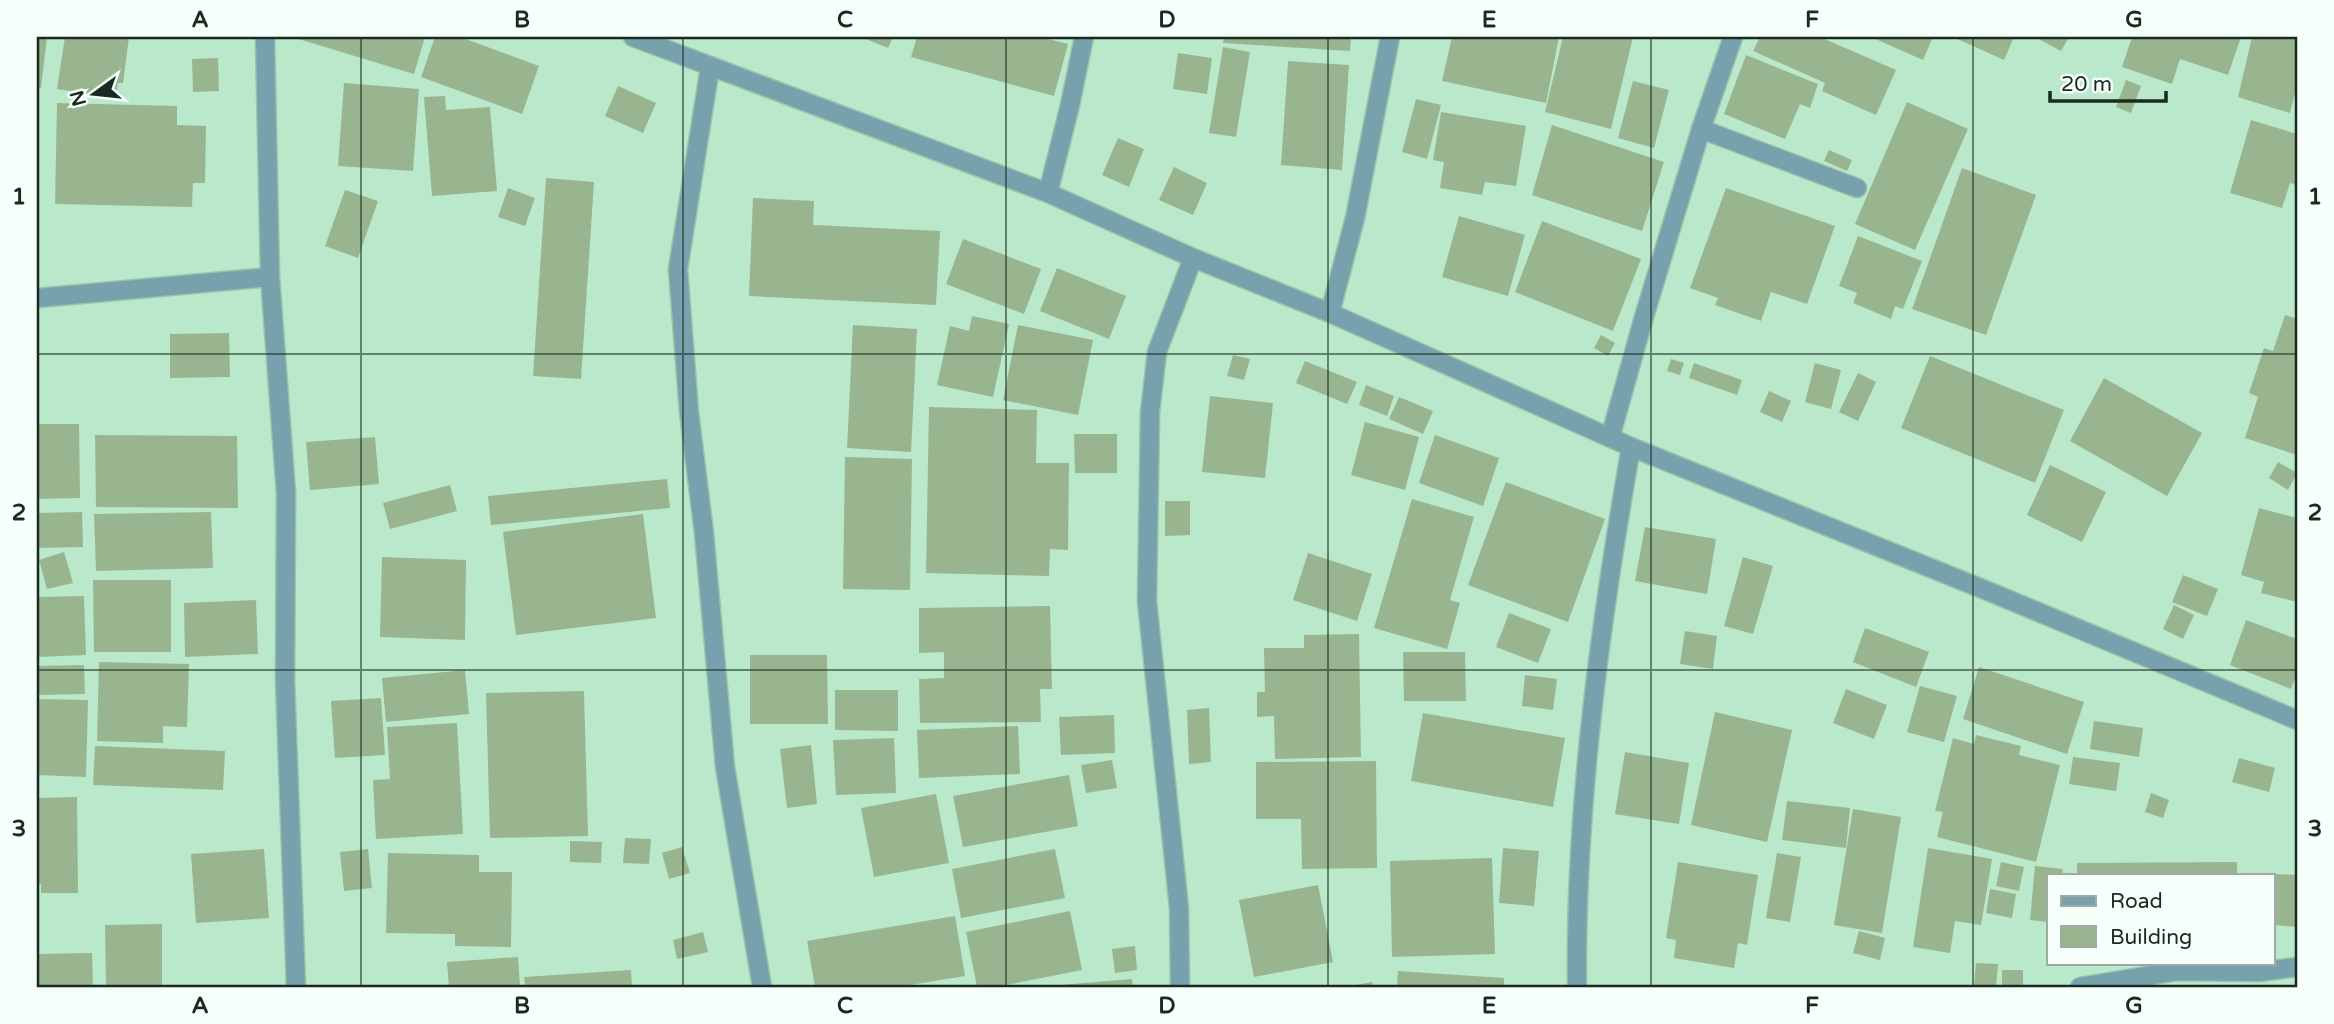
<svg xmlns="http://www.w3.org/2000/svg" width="2334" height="1024" font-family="'Varela Round',sans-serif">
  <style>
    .building { fill: #99b58f }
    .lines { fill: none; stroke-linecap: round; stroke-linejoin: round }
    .service-casing { stroke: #9ac2a9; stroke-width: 21 }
    .minor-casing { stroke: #9ac2a9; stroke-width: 21 }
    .service { stroke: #76a1ad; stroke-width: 18 }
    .minor { stroke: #76a1ad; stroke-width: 18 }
    .grid { fill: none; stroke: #192b21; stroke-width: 2; stroke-opacity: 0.55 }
    .neatline { fill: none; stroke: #192b21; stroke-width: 2.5 }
    .grid-label { font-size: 23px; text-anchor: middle; font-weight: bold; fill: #192b21 }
  </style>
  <rect width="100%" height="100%" fill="#bae8cb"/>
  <path class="building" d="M37,37H47L41,88L37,87Z
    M65,37H129L123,83H118L115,98L57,89Z
    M292,37H425L414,74Z
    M435,37H460L539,66L522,114L421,77Z
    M861,37H893L888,48Z
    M917,37H1040L1068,44L1054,96L911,57Z
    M1224,37H1351L1350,51L1223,43Z
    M1452,37H1559L1546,103L1442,81Z
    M1563,37H1633L1611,129L1545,112Z
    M1760,37H1820L1896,70L1876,115L1822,91L1825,83L1753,51Z
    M1871,37H1933L1923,60Z
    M1953,37H2014L2004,60Z
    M2035,37H2069L2061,51Z
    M2132,37H2241L2228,75L2180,59L2172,84L2122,67Z
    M2252,37H2297V85L2290,113L2238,97Z
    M1223,47L1250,52L1236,137L1209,133Z
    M1178,53L1212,58L1207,94L1173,89Z
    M1746,55L1818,84L1810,108L1800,104L1785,139L1724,114Z
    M218,58L219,91L193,92L192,59Z
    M1288,61L1349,65L1342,170L1281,165Z
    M2126,80L2141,86L2131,113L2116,107Z
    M1633,81L1669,90L1654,148L1618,138Z
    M344,83L419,89L413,171L338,166Z
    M618,86L656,103L643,133L605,116Z
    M445,96L446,110L490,107L497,191L432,196L424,97Z
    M1416,99L1441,105L1427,159L1402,152Z
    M1907,102L1968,129L1915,250L1855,224Z
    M57,103L177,106V125L206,126L205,183H193L192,207L55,204Z
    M1441,112L1526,126L1516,186L1485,182L1482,195L1440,188L1444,162L1433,160Z
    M2251,120L2297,134V185L2290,183L2282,208L2230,193Z
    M1552,125L1664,162L1642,231L1532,195Z
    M1118,138L1144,149L1129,187L1102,175Z
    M1829,150L1852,160L1847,171L1824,161Z
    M1174,167L1207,183L1193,215L1159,200Z
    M1962,168L2036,195L1986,335L1912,309Z
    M546,178L594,182L581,379L533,376Z
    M508,188L535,198L525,226L498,217Z
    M1726,188L1835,226L1807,304L1771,292L1761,321L1715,305L1718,298L1690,288Z
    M345,190L378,201L358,258L325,246Z
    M753,198L814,201L813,225L940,231L936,305L749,296Z
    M1459,216L1525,235L1508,296L1442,277Z
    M1542,221L1641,259L1613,331L1515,292Z
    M1858,236L1922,261L1903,309L1895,306L1891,319L1853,303L1857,293L1839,286Z
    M963,239L1041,269L1024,314L946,284Z
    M1057,268L1126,296L1109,339L1040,311Z
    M2285,315L2297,319V455L2245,438L2258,397L2249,393L2264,348L2273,351Z
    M972,316L1009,324L993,397L937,385L950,326L969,331Z
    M853,325L917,329L911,452L847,448Z
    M1018,325L1093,340L1078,415L1003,400Z
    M229,333L230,377L170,378V334Z
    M1601,335L1615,343L1608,356L1594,348Z
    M1233,355L1250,359L1244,380L1227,376Z
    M1930,356L2064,410L2035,483L1901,428Z
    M1671,359L1684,363L1680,375L1667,371Z
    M1305,361L1357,382L1347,404L1296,383Z
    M1694,363L1742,380L1737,395L1689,378Z
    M1815,363L1841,370L1831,409L1805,402Z
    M1858,373L1876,382L1858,421L1839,412Z
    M2104,378L2202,433L2167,496L2070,441Z
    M1366,385L1394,396L1387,416L1359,405Z
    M1769,391L1791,401L1782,422L1760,412Z
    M1210,396L1273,403L1265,478L1202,472Z
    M1399,397L1433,411L1423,434L1389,419Z
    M929,407L1037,410L1036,463H1069L1068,550L1050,549L1049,576L926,573Z
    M1365,422L1419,437L1405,490L1351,475Z
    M37,424H79L80,498L37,499Z
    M1074,434H1117V473H1075Z
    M95,435L237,436L238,508L96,507Z
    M1435,435L1499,458L1483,506L1419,483Z
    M375,437L379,484L310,490L306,442Z
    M845,457L912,459L910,590L843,589Z
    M2278,462L2297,473L2288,490L2269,478Z
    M2050,465L2106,492L2082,542L2027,515Z
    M667,479L670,508L491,525L488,496Z
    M1506,482L1605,519L1568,622L1468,585Z
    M450,485L457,511L390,529L383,503Z
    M1412,499L1474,517L1450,600L1460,603L1447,649L1374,628Z
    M1165,501H1190V535L1165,536Z
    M2259,508L2297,518V602L2261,593L2264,582L2241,575Z
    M82,512L83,547L37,548V513Z
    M211,512L213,568L96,571L94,514Z
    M643,514L656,618L516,635L503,532Z
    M1645,527L1716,539L1707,594L1635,581Z
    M64,552L73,583L47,589L39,560Z
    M1308,553L1372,574L1357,621L1293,600Z
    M382,557L466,560L465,640L380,637Z
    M1743,557L1773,566L1753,634L1724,626Z
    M2183,575L2218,589L2207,616L2172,602Z
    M93,580H171V652H94Z
    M84,596L86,655L37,657V597Z
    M256,600L258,654L185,657L184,603Z
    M2174,605L2194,615L2183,639L2163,629Z
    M1050,606L1052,689H1040L1041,722L920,723L919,679L944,678V652L919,653V608Z
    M1509,613L1551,629L1538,663L1496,647Z
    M2246,620L2297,639V673L2291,689L2230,665Z
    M1865,628L1929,652L1916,687L1853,662Z
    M1685,631L1717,636L1713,669L1680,664Z
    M1359,634L1361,757L1275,759L1274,716L1257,717V692H1265L1264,648H1304V635Z
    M1403,652H1465L1466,701H1404Z
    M750,655H827L828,724H750Z
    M99,662L189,664L187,727L163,726V743L97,741Z
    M84,665L85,694L37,695V666Z
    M1979,667L2084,702L2067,754L1963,719Z
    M465,670L469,714L386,722L382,678Z
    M1525,675L1557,679L1553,710L1522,706Z
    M1920,686L1957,696L1944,742L1907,732Z
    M1846,689L1887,705L1874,739L1833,723Z
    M835,690H898V731L835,730Z
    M584,691L588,836L490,838L486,693Z
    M381,698L385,755L335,758L331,701Z
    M37,699L88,700L86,777L37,775Z
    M1209,708L1211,762L1189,764L1187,710Z
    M1715,712L1792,730L1767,842L1691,825Z
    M1423,713L1565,738L1553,807L1411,781Z
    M1114,715L1115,753L1061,755L1059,717Z
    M2094,721L2143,728L2139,757L2090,749Z
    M457,723L463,834L376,839L373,780L390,779L387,727Z
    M1018,726L1020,774L919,778L917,730Z
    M1976,735L2021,746L2019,755L2060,765L2036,862L1937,837L1943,812L1935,811L1953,738L1974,744Z
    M894,738L896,793L836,795L833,740Z
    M811,745L817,804L787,808L780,749Z
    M95,746L225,751L223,790L93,785Z
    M1625,752L1689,763L1679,824L1615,814Z
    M2073,757L2120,763L2116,791L2069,784Z
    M2239,758L2275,768L2269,792L2232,782Z
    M1112,760L1117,788L1086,793L1081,765Z
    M1376,761L1377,868L1302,869L1301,819H1256V762Z
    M1069,775L1078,826L963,847L953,796Z
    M2151,793L2169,800L2163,818L2145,812Z
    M936,794L949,863L874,877L861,808Z
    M77,797L78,893H41V884H37V798Z
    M1787,801L1850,808L1846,848L1782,840Z
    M1853,809L1901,817L1882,933L1834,925Z
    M625,838L651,839L649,864L623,863Z
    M570,841L602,842L601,863L570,862Z
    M682,847L690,873L669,879L662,853Z
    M1503,848L1539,851L1534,906L1499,903Z
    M1928,848L1992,859L1981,925L1955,921L1950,953L1913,947Z
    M264,849L269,918L196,923L191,854Z
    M368,849L372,888L344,891L340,852Z
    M1055,849L1065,898L961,918L952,869Z
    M388,853L479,855V872H512L511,947L455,946V934L386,933Z
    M1777,853L1801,857L1790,922L1766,918Z
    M1492,858L1495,954L1392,957L1390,861Z
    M1678,862L1758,875L1747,945L1738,943L1734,968L1674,958L1676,940L1666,938Z
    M2001,862L2024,867L2019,891L1996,886Z
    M2237,862V875H2077V863Z
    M2035,866L2063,869L2062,875H2049V922L2030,920Z
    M2273,874L2297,875V927L2273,925Z
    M1318,885L1333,962L1254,977L1239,900Z
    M1990,889L2016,894L2012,918L1986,913Z
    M1070,911L1082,970L996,987H977L966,932Z
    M955,916L965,976L898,987H815L807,941Z
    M162,924V987H106L105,925Z
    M1859,931L1885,938L1880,960L1853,953Z
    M703,932L708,952L677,959L673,940Z
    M1135,946L1137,970L1115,973L1112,949Z
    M92,953L93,987H37V954Z
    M518,957L520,987H449L447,962Z
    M1976,963L1998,964L1996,986L1974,985Z
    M631,970L632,987H525L524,977Z
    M2002,970H2023V987H2002Z
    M1398,971L1504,978V987H1397Z
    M1132,979L1133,987H1060V985Z
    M1372,982L1373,987H1351V986Z"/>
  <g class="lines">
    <g class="service-casing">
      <path id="service" d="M1701,129L1857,188"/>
    </g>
    <g class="minor-casing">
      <path id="minor" d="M265,37L270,277L286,493L285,680L296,987
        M633,37L1048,193L1193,258L1330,313L1631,447L1995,594L2297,720
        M710,67L678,269L689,412L704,533L725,767L762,987
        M1048,193L1070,105L1084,37
        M37,298L270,277
        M1330,313L1355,218L1390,37
        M1610,438L1644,317L1701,129L1733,37
        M1180,987L1179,908L1147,601L1150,412L1157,352L1193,258
        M1577,987C1575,806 1600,625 1631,447
        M2080,987L2177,971L2259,972L2297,967"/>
    </g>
    <use href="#service" class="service"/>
    <use href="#minor" class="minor"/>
  </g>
  <path class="grid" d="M361,37V987M683,37V987M1006,37V987M1328,37V987M1651,37V987M1973,37V987M37,354H2297M37,670H2297"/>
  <rect width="2334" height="1024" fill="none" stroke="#f6fff9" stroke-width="77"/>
  <rect x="2047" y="874" width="228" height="91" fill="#f6fff9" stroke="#9eaaa3" stroke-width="2"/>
  <rect x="2061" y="896" width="35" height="10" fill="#76a1ad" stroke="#9eaaa3" stroke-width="2"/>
  <text x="2110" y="908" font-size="21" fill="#192b21">Road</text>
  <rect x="2061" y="926" width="35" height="21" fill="#99b58f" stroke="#9eaaa3" stroke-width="2"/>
  <text x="2110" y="944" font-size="21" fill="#192b21">Building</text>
  <g transform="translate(94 94) rotate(255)" stroke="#f6fff9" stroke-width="5" paint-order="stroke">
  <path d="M0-5L12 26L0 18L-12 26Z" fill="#192b21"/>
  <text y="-10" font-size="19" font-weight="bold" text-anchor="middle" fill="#192b21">N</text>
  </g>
  <path d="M2050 91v10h116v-10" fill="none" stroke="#192b21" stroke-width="3.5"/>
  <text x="2061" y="91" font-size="21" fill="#192b21" stroke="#f6fff9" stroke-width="5" paint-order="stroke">20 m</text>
  <rect x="38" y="38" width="2258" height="948" class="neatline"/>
  <g class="grid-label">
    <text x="200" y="27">A</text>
    <text x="522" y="27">B</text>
    <text x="845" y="27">C</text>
    <text x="1167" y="27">D</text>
    <text x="1489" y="27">E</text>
    <text x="1812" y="27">F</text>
    <text x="2134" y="27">G</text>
    <text x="19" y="204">1</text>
    <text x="2315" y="204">1</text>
    <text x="19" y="520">2</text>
    <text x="2315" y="520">2</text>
    <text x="19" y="836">3</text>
    <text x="2315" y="836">3</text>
    <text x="200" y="1013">A</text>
    <text x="522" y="1013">B</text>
    <text x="845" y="1013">C</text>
    <text x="1167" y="1013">D</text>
    <text x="1489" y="1013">E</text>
    <text x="1812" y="1013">F</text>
    <text x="2134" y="1013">G</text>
  </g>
</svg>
